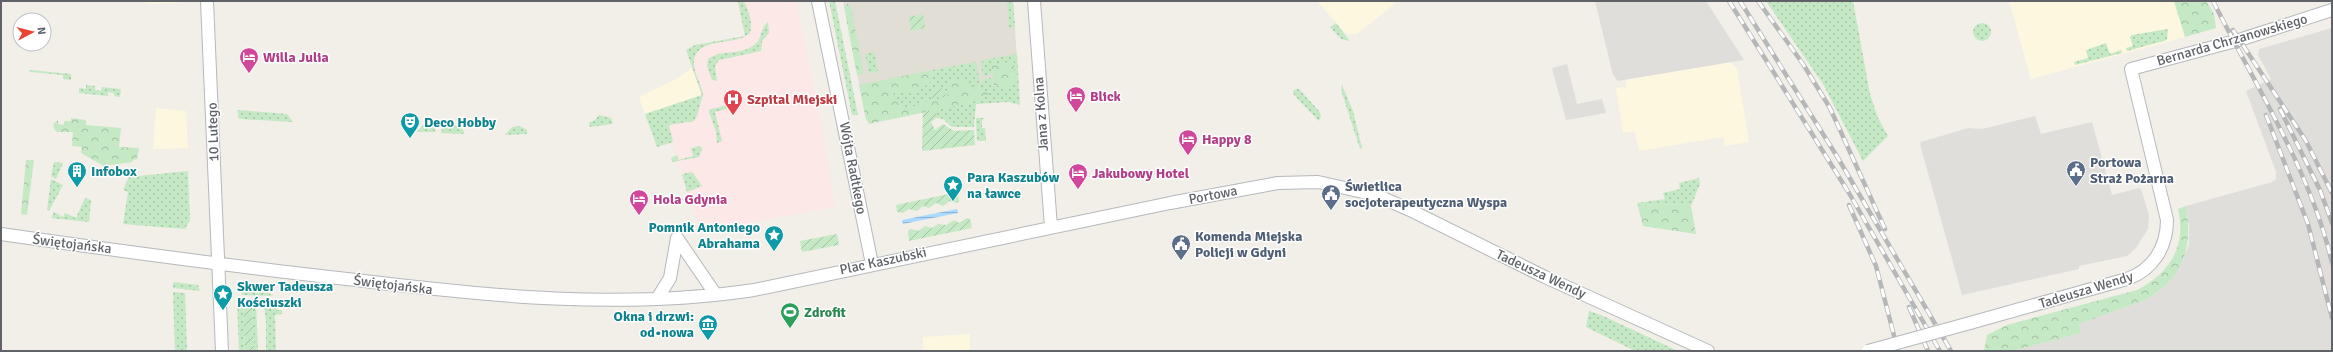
<svg xmlns="http://www.w3.org/2000/svg" width="2333" height="352" font-family="Signika,sans-serif">
  <style>
    .commercial { fill: #fef7e0 }
    .industrial { fill: #e0deda }
    .education { fill: #e1ded6 }
    .medical { fill: #fce8e6 }
    .grass { fill: url(#grass-dots) }
    .forest { fill: url(#forest-crowns) }
    .garden { fill: url(#garden-furrows) }
    .water { fill: url(#water-rules) }
    .lines { fill: none; stroke-linecap: round; stroke-linejoin: round }
    .tertiary-casing { stroke: #b5b8bc; stroke-width: 14 }
    .tertiary { stroke: #fff; stroke-width: 12 }
    .rail-casing { stroke: #b6b7b8; stroke-width: 4.5 }
    .rail { stroke: #fff; stroke-width: 3; stroke-dasharray: 9; stroke-linecap: butt }
    .tertiary-bridge-casing { stroke: #b5b8bc; stroke-width: 14; stroke-linecap: butt }
    .tertiary-bridge { stroke: #fff; stroke-width: 12 }
    .labels { text-anchor: middle; dominant-baseline: central; stroke-width: 3; stroke-linejoin: round; paint-order: stroke }
    .street-label { font-size: 14px; fill: #5f6368; stroke: #fff }
    .hotel-label { font-size: 14px; font-weight: bold; fill: #b23c85; stroke: #fff; text-anchor: start }
    .health-label { font-size: 14px; font-weight: bold; fill: #be3a42; stroke: #fff; text-anchor: start }
    .culture-label { font-size: 14px; font-weight: bold; fill: #0d838f; stroke: #fff; text-anchor: start }
    .service-label { font-size: 14px; font-weight: bold; fill: #4e5e75; stroke: #fff; text-anchor: start }
    .leisure-label { font-size: 14px; font-weight: bold; fill: #27864d; stroke: #fff; text-anchor: start }
  </style>
  <defs>
    <pattern id="grass-dots" width="8" height="8" patternUnits="userSpaceOnUse"><rect width="8" height="8" fill="#c5e8c5"/><path d="M2 2h.1M6 6h.1" fill="none" stroke="#a3c0a4" stroke-width="1.8" stroke-linecap="round"/></pattern>
    <pattern id="forest-crowns" width="20" height="18" patternUnits="userSpaceOnUse"><rect width="20" height="18" fill="#c5e8c5"/><path d="M2 6a3 3 0 1 1 6 0M12 15a3 3 0 1 1 6 0" fill="none" stroke="#a3c0a4"/></pattern>
    <pattern id="garden-furrows" width="10" height="10" patternUnits="userSpaceOnUse"><rect width="10" height="10" fill="#c5e8c5"/><path d="M-1 1l2-2M0 10L10 0M9 11l2-2" fill="none" stroke="#a3c0a4"/></pattern>
    <pattern id="water-rules" width="6" height="5" patternUnits="userSpaceOnUse"><rect width="6" height="5" fill="#aadaff"/><path d="M0 2.5h6" fill="none" stroke="#8eb4d2"/></pattern>
  </defs>
  <rect width="100%" height="100%" fill="#f1efe8"/>
  <path class="commercial" d="M138,1H185V2L153,4Z
    M1317,1H1398L1357,34H1346Z
    M2009,1H2174L2185,37L2031,79Z
    M1729,61L1737,69L1749,142L1725,146L1723,137L1639,151L1635,131L1623,133L1616,88L1626,87V79Z
    M692,68L702,95L645,114L639,97L676,79Z
    M156,108L186,111L188,148L153,149Z
    M970,334V351H923V337Z"/>
  <path class="industrial" d="M1595,1H1706L1744,60L1618,81L1613,75Z
    M2332,28V351H2012L2080,333L2079,324L2148,299L2157,293L2165,286L2182,262L2189,244V226L2186,206L2272,182L2276,179V172L2246,91L2271,79L2258,55L2259,49Z
    M1567,64L1577,104L1602,99L1606,113L1566,120L1552,68Z
    M2035,116L2041,134L2092,122L2112,195L2139,188L2141,189L2149,215L2148,229L2136,248L2127,256L2079,266V269L1962,295L1920,144L1921,142L1968,128L1982,129Z"/>
  <path class="education" d="M843,1H1013L1019,89L866,119Z"/>
  <path class="medical" d="M738,1H796L821,123L835,207L707,231L700,227L688,198L673,142L657,147L645,114L702,95L686,50L695,45L745,36Z"/>
  <path class="grass" d="M738,1H743C749,9 753,24 750,33C736,47 694,35 694,64C694,75 702,84 703,95C700,102 698,117 694,121L669,125L673,142L657,147L645,114L702,95L686,50L695,45L745,36Z
    M829,1H835L858,115H852Z
    M1007,1H1013L1015,27L1009,28Z
    M1766,1H1853L1870,94L1878,118L1888,136L1863,161L1823,84Z
    M768,22L769,33L762,41L761,51L719,60L715,66L717,81L712,80L707,66L708,59C719,50 739,55 751,47C764,40 759,28 768,22Z
    M1973 32a9 9 0 1 1 18 0a9 9 0 1 1-18 0Z
    M1336,23L1350,41L1341,39L1330,27Z
    M2168,29L2167,40L2127,51L2126,48L2133,46L2130,37L2132,35Z
    M2106,43L2110,54L2121,50L2122,53L2075,65L2074,62L2088,58L2086,50Z
    M874,52L878,72L869,73L865,54Z
    M1017,54L1020,105L1009,102L976,104L974,127H952L943,119L936,118V109L974,102L981,90C969,88 962,75 950,83L947,97C940,101 936,99 928,101C911,106 907,115 893,95L895,90L933,79L932,70L976,62L980,83L983,82L982,79L991,78L994,86H1001L992,74L983,76L981,65L983,60Z
    M30,70L71,74V80L63,79V75L30,72Z
    M86,85L95,86V90L101,91L102,87L121,89L120,97L114,96V93L108,92V96L79,93V88L86,89Z
    M1342,85L1353,111L1362,148L1360,149L1341,90Z
    M1296,89H1299L1319,111L1321,116L1319,121L1294,95L1293,91Z
    M729,105L730,108L715,112L722,141L717,143L716,132L709,112L711,109Z
    M238,110L287,114L293,122L240,119L238,117Z
    M599,115L611,118L613,124L590,127L589,122L594,121Z
    M976,118H985L982,120V128H985L986,141H977Z
    M424,124L433,126L436,132H417Z
    M447,125L459,126L464,131V134L441,133L442,129Z
    M520,126L527,130V134L505,135L512,127Z
    M700,146L702,149L699,157L672,162L671,158L677,155L678,160L693,156L691,148Z
    M54,162L63,163L56,179L51,176Z
    M188,171L190,220L185,229L123,224L128,192L123,190L129,177Z
    M692,172L702,186L687,192L682,174Z
    M1699,178L1700,184L1691,206L1683,204L1638,206L1637,203L1665,199L1663,193L1680,189L1679,183Z
    M51,179L63,185L49,211L47,210Z
    M85,198L91,200L89,222L51,218L54,212L63,217L65,213L76,218Z
    M173,282L198,285L200,291L173,288Z
    M243,291L269,293L273,296L243,295L241,294Z
    M173,292L185,293L187,351H175Z
    M237,300L256,303L258,351H254L252,306L243,305L245,351H239Z
    M264,305L276,306L277,310H282V314L275,315L276,351H266V321Z
    M1589,311L1601,315L1678,351H1635L1586,327Z"/>
  <path class="forest" d="M2174,1H2206L2214,14L2216,28L2185,37Z
    M848,4L851,7L863,70L862,74L857,75L844,6Z
    M1014,61L1015,82L1008,87L994,85L991,65Z
    M932,70L933,79C925,90 908,96 895,90L893,95C907,115 911,106 928,101C936,99 940,101 947,97L950,83L954,80L965,81L989,94L974,102L869,124L866,119L859,85Z
    M71,118L86,120V125L121,128L119,147L139,148L137,159L133,160L132,162L104,166L81,153L82,147L72,146L73,132H57L54,129L53,124L58,120V124L64,125V121H71Z
    M26,160H34L27,215L21,214Z
    M1684,204L1691,206L1696,234L1643,226L1638,206Z
    M2186,206C2193,247 2184,276 2148,299L2079,324L2081,333L2012,351H1984L1987,335L2007,325L2137,290C2170,273 2187,246 2178,209Z"/>
  <path class="garden" d="M923,14L925,28L911,31L909,17Z
    M939,88L946,90L945,97L931,98L929,96L930,92Z
    M936,109V118L931,122L935,130L943,124L954,131L974,130L975,145L922,151L923,112Z
    M958,192L959,201L957,203L949,201L943,206L936,203L929,208L923,206L917,211L909,209L903,213L897,212L896,205Z
    M967,218L970,219L972,228L909,241L908,232L911,229L919,231L925,226L932,228L938,224L946,225L954,220L959,223Z
    M837,234L839,245L802,252L800,241Z
    M243,305H252L254,351H245Z"/>
  <path class="water" d="M957,209L958,213L903,224L902,220Z"/>
  <g class="lines">
    <g class="tertiary-casing">
      <path id="tertiary" d="M207,1L222,351
        M818,1L872,264
        M1034,1L1051,227
        M1,234C119,251 237,267 356,280C487,296 622,310 754,290L1170,203L1278,183L1318,182L1376,195L1410,210L1545,277L1708,351
        M677,238L716,295
        M657,299L670,278L677,238
        M1970,323L2127,279C2153,270 2167,247 2167,220L2131,69L2239,40L2332,10"/>
    </g>
    <use href="#tertiary" class="tertiary"/>
    <g class="rail-casing">
      <path id="rail" d="M1729,1L1849,193L1940,351
        M1740,1L1838,158L1951,351
        M1758,1L1803,64L1830,108L1885,229
        M2213,1C2255,85 2311,171 2332,263
        M2233,30L2306,141L2332,193
        M2280,109L2320,190L2332,223
        M2266,115L2308,224L2332,318
        M1849,205L1876,266L1898,351
        M1909,307L1928,351"/>
    </g>
    <use href="#rail" class="rail"/>
    <g class="tertiary-bridge-casing">
      <path id="tertiary-bridge" d="M1868,351L1970,323"/>
    </g>
    <use href="#tertiary-bridge" class="tertiary-bridge"/>
  </g>
  <defs>
    <g id="hotel-pin" transform="scale(1)"><path d="M0 17L-7.5 6A9.5 9.5 0 1 1 7.5 6Z" fill="#d1479c" stroke="#fff"/><path d="M-6-4.5h1.5V1H6V5H4.5V3h-9V5H-6ZM-4 0a1.8 1.8 0 1 1 3.6 0ZM.5 0V-2.5h3Q6-2.5 6 0Z" fill="#fff"/></g>
    <g id="hospital-pin" transform="scale(1)"><path d="M0 17L-7.5 6A9.5 9.5 0 1 1 7.5 6Z" fill="#e0444e" stroke="#fff"/><path d="M-5-5h3v3.5h4V-5h3V5h-3V1.5h-4V5h-3Z" fill="#fff"/></g>
    <g id="theatre-pin" transform="scale(1)"><path d="M0 17L-7.5 6A9.5 9.5 0 1 1 7.5 6Z" fill="#0f9aa8" stroke="#fff"/><path d="M-5-5.5Q0-4 5-5.5V0Q5 5 0 6Q-5 5-5 0ZM-3.3-2.5H-1v1.5H-3.3ZM1-2.5H3.3v1.5H1ZM-2.8 1Q0 5.5 2.8 1Z" fill="#fff"/></g>
    <g id="civic-pin" transform="scale(1)"><path d="M0 17L-7.5 6A9.5 9.5 0 1 1 7.5 6Z" fill="#5c6f8a" stroke="#fff"/><path d="M-.6-6.5H3V-4.5H.6V-3L4-1V1h2V6H-6V1h2V-1L-.6-3ZM-1.2 2.5V6h2.4V2.5Z" fill="#fff"/></g>
    <g id="building-pin" transform="scale(1)"><path d="M0 17L-7.5 6A9.5 9.5 0 1 1 7.5 6Z" fill="#0f9aa8" stroke="#fff"/><path d="M-4-6H4V6H1V3H-1V6H-4ZM-2.5-4.3h1.7v1.8h-1.7ZM.8-4.3h1.7v1.8H.8ZM-2.5-1h1.7V.8h-1.7ZM.8-1h1.7V.8H.8Z" fill="#fff"/></g>
    <g id="sight-pin" transform="scale(1)"><path d="M0 17L-7.5 6A9.5 9.5 0 1 1 7.5 6Z" fill="#0f9aa8" stroke="#fff"/><path d="M0-6L1.8-2.2L6-1.7L2.9 1.2L3.7 5.4L0 3.3L-3.7 5.4L-2.9 1.2L-6-1.7L-1.8-2.2Z" fill="#fff"/></g>
    <g id="stadium-pin" transform="scale(1)"><path d="M0 17L-7.5 6A9.5 9.5 0 1 1 7.5 6Z" fill="#2e9e5b" stroke="#fff"/><path d="M0-5a6.5 5 0 1 0 0 10a6.5 5 0 1 0 0-10ZM-3.5-1.8h7v3.6h-7Z" fill="#fff"/></g>
    <g id="museum-pin" transform="scale(1)"><path d="M0 17L-7.5 6A9.5 9.5 0 1 1 7.5 6Z" fill="#0f9aa8" stroke="#fff"/><path d="M0-6L6-3V-2H-6V-3ZM-5-1h2V3h-2ZM-1-1h2V3h-2ZM3-1h2V3H3ZM-6 4H6V6H-6Z" fill="#fff"/></g>
  </defs>
  <g fill-rule="evenodd">
    <use href="#hotel-pin" x="249" y="57"/>
    <use href="#hotel-pin" x="1076" y="96"/>
    <use href="#hospital-pin" x="733" y="99"/>
    <use href="#theatre-pin" x="410" y="122"/>
    <use href="#hotel-pin" x="1188" y="139"/>
    <use href="#civic-pin" x="2076" y="170"/>
    <use href="#building-pin" x="77" y="171"/>
    <use href="#hotel-pin" x="1078" y="173"/>
    <use href="#sight-pin" x="953" y="185"/>
    <use href="#civic-pin" x="1331" y="194"/>
    <use href="#hotel-pin" x="639" y="199"/>
    <use href="#sight-pin" x="774" y="235"/>
    <use href="#civic-pin" x="1181" y="244"/>
    <use href="#sight-pin" x="223" y="294"/>
    <use href="#stadium-pin" x="790" y="312"/>
    <use href="#museum-pin" x="708" y="324"/>
  </g>
  <g class="labels">
    <g class="street-label">
      <text transform="translate(2232 40) rotate(-16)">Bernarda Chrzanowskiego</text>
      <text transform="translate(1041 114) rotate(-94)">Jana z Kolna</text>
      <text transform="translate(213 132) rotate(-92)">10 Lutego</text>
      <text transform="translate(853 168) rotate(79)">Wójta Radtkego</text>
      <text transform="translate(1213 195) rotate(-11)">Portowa</text>
      <text transform="translate(72 244) rotate(7)">Świętojańska</text>
      <text transform="translate(883 261) rotate(-12)">Plac Kaszubski</text>
      <text transform="translate(1541 274) rotate(25)">Tadeusza Wendy</text>
      <text transform="translate(393 285) rotate(7)">Świętojańska</text>
      <text transform="translate(2086 290) rotate(-17)">Tadeusza Wendy</text>
    </g>
    <g class="hotel-label">
      <text x="263" y="57">Willa Julia</text>
      <text x="1090" y="96">Blick</text>
      <text x="1202" y="139">Happy 8</text>
      <text x="1092" y="173">Jakubowy Hotel</text>
      <text x="653" y="199">Hola Gdynia</text>
    </g>
    <g class="health-label">
      <text x="747" y="99">Szpital Miejski</text>
    </g>
    <g class="culture-label">
      <text x="424" y="122">Deco Hobby</text>
      <text x="91" y="171">Infobox</text>
      <text x="967" y="177">Para Kaszubów<tspan x="967" dy="16">na ławce</tspan></text>
      <text x="760" y="227" text-anchor="end">Pomnik Antoniego<tspan x="760" dy="16">Abrahama</tspan></text>
      <text x="237" y="286">Skwer Tadeusza<tspan x="237" dy="16">Kościuszki</tspan></text>
      <text x="694" y="316" text-anchor="end">Okna i drzwi:<tspan x="694" dy="16">od•nowa</tspan></text>
    </g>
    <g class="service-label">
      <text x="2090" y="162">Portowa<tspan x="2090" dy="16">Straż Pożarna</tspan></text>
      <text x="1345" y="186">Świetlica<tspan x="1345" dy="16">socjoterapeutyczna Wyspa</tspan></text>
      <text x="1195" y="236">Komenda Miejska<tspan x="1195" dy="16">Policji w Gdyni</tspan></text>
    </g>
    <g class="leisure-label">
      <text x="804" y="312">Zdrofit</text>
    </g>
  </g>
  <rect width="2333" height="352" fill="none" stroke="#5f6368" stroke-width="4"/>
  <g transform="translate(32 32) rotate(83)"><circle r="19" fill="#ffffff" stroke="#bfc1c3"/>
  <path d="M0-3L7 15L0 10L-7 15Z" fill="#ea4335"/>
  <text y="-6" font-size="11" font-weight="bold" text-anchor="middle" fill="#5f6368">N</text>
  </g>
</svg>
